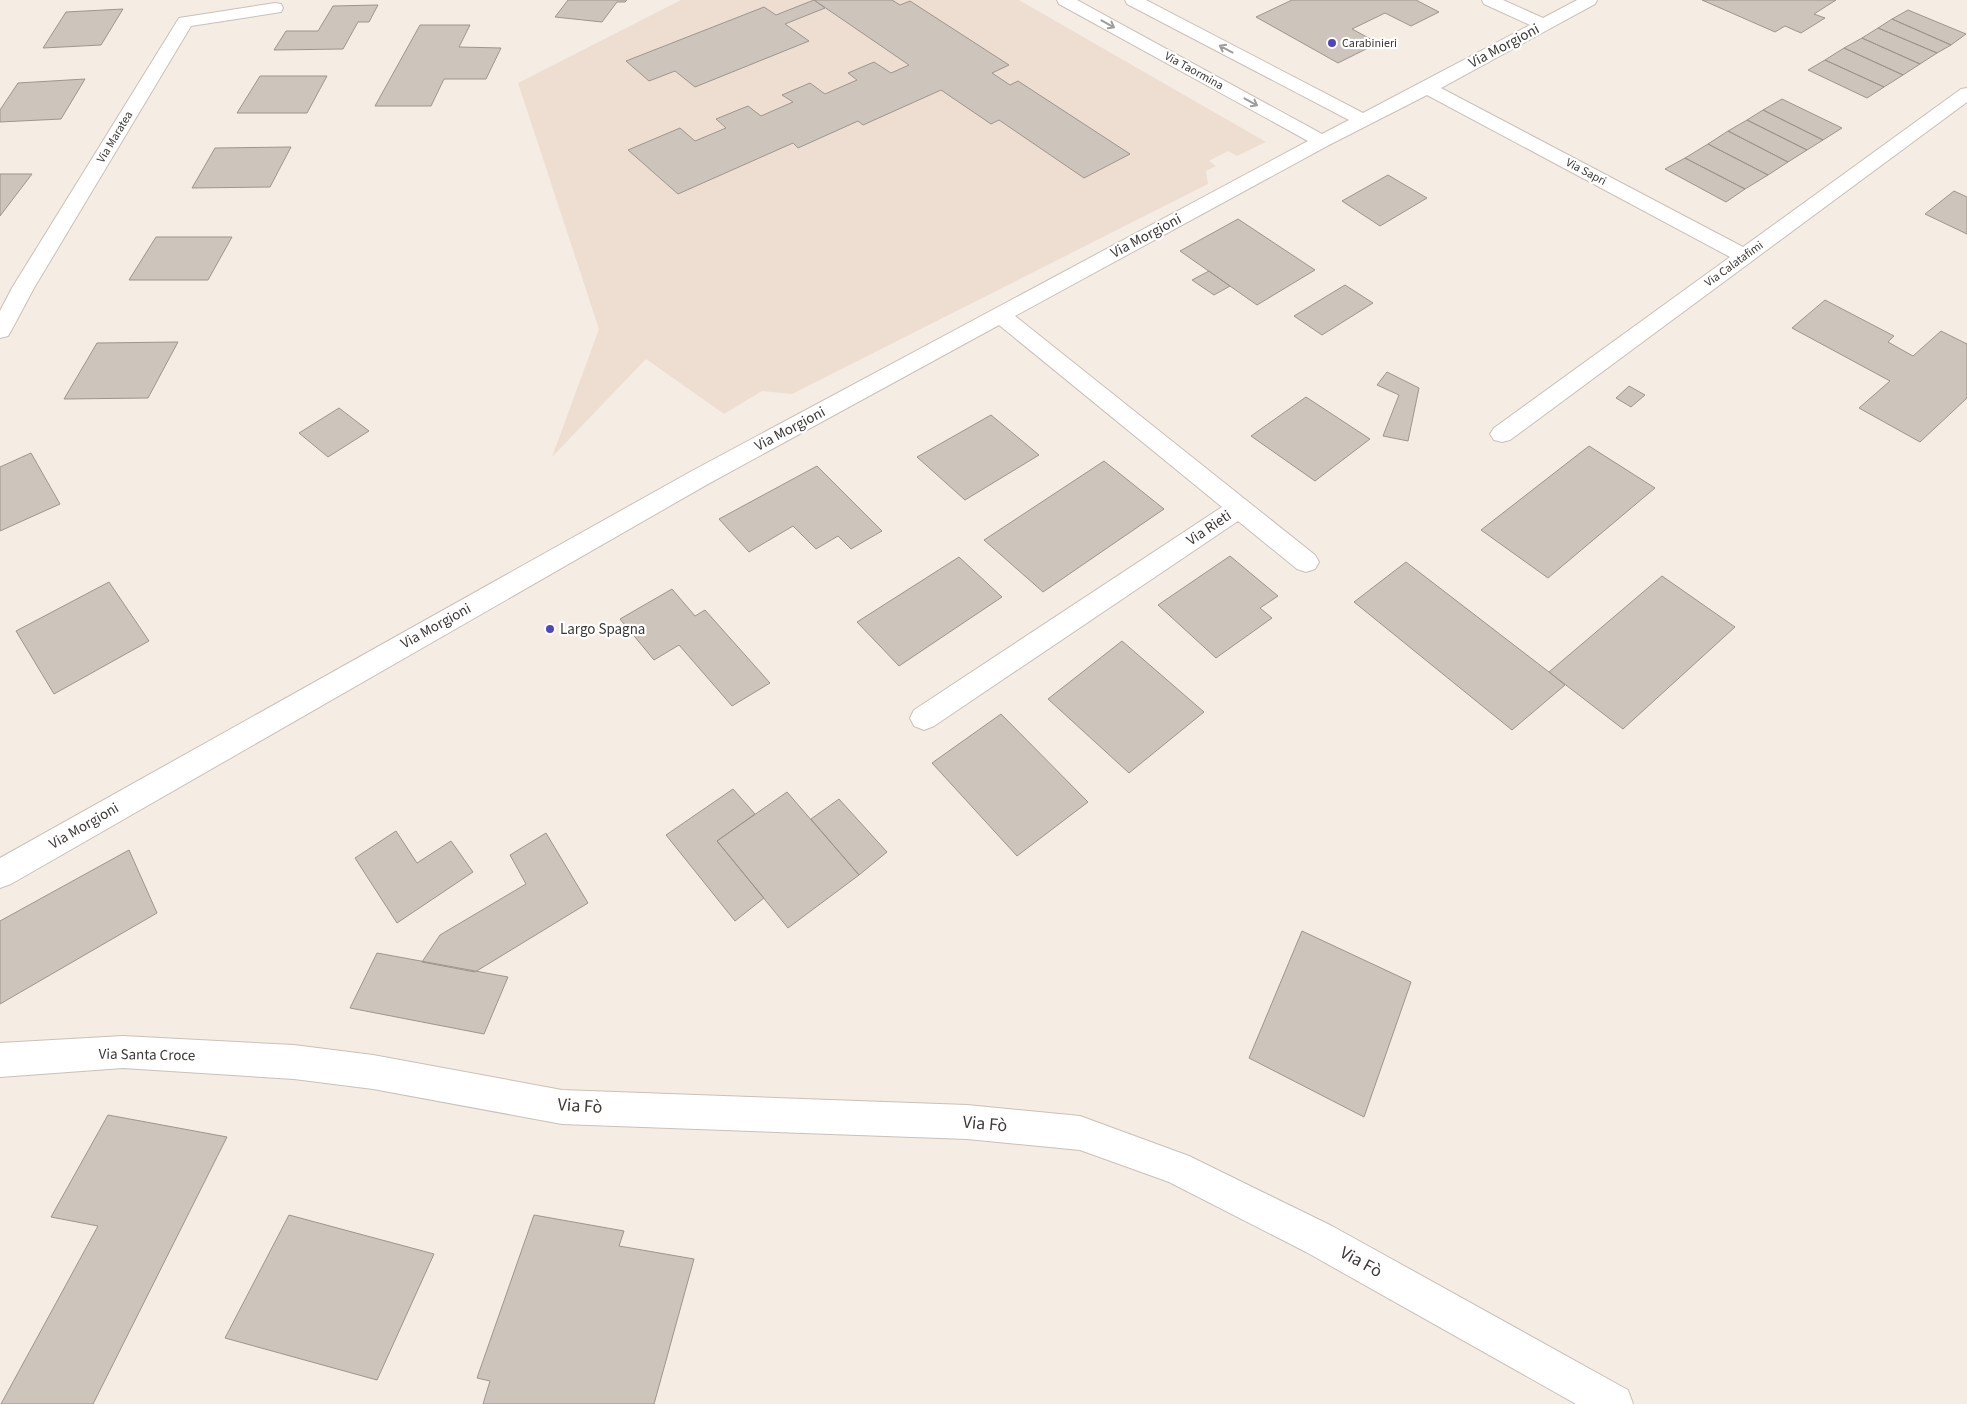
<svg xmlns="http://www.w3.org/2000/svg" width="1967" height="1404" font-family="'Source Sans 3',sans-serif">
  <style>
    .built { fill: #eeded2 }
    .building { fill: #cdc4bc; stroke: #9e958e }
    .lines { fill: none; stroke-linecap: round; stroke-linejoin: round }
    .minor-casing { stroke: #c9c0b9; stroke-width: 2 }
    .minor { fill: #fff; fill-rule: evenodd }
    .oneway { stroke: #9e9c9a }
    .poi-dot { fill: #4f46bd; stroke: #fff; stroke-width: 2 }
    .labels { text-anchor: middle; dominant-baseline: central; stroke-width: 4.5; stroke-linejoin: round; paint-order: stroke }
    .far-poi-label { font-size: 12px; fill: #3d3936; stroke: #fff; text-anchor: start }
    .far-street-label { font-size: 12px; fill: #3d3936; stroke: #fff }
    .street-label { font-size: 15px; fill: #3d3936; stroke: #fff }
    .poi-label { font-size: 15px; fill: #3d3936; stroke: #fff; text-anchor: start }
    .near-street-label { font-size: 18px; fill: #3d3936; stroke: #fff }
  </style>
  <rect width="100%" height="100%" fill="#f5ece4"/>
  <path class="built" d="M681,0H1019L1266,142L1237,156L1228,151L1209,161L1216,166L1206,171L1208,184L792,394L762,391L724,414L646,359L552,457L599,329L518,83Z"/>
  <path class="building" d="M568,0H627L625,2H617L602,22L555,17Z
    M814,0H892L900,5L910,1L1009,65L992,73L1010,85L1018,81L1130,154L1084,178L999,120L991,124L941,90L863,125L858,121L798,148L793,143L678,194L628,150L680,128L695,141L726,128L716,119L748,106L761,116L793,102L782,95L810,83L825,94L857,80L848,73L874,62L891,73L909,65Z
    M814,0L825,8L785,24L809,41L695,87L675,71L649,81L626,61L764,7L776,15Z
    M1292,0H1416L1439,12L1411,26L1385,13L1352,29L1378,43L1338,63L1256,17Z
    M1702,0H1836L1814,14L1825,18L1801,33L1785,26L1775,32Z
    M378,5L369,22H358L343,49L274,50L286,31H318L333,6Z
    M123,9L101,45L43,48L66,12Z
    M1908,10L1966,34L1951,45L1892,19Z
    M1892,19L1951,45L1937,53L1878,28Z
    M420,25H470L459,47L501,48L486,79H444L431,106H375Z
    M1878,28L1937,53L1920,64L1862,38Z
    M1862,38L1920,64L1903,75L1844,48Z
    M1844,48L1903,75L1884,87L1825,60Z
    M1825,60L1884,87L1867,98L1808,70Z
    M260,76H327L307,113H237Z
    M85,79L61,119L0,122V110L18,83Z
    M1782,99L1842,128L1823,140L1763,110Z
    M1763,110L1823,140L1807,150L1747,120Z
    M1747,120L1807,150L1788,162L1728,131Z
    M1728,131L1788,162L1768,175L1708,144Z
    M1708,144L1768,175L1745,189L1685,158Z
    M291,147L270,187L192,188L215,148Z
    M1685,158L1745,189L1726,202L1665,169Z
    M0,174H32L0,216Z
    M1388,175L1427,198L1380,226L1342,201Z
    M1954,191L1967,197V234L1925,214Z
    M1238,219L1315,270L1257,305L1180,251Z
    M156,237H232L208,280H129Z
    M1209,271L1230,286L1214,295L1192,280Z
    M1345,285L1373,303L1322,335L1294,316Z
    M1825,300L1894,336L1888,342L1913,356L1941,331L1967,344V398L1920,442L1859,408L1890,381L1792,328Z
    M178,342L148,398L64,399L97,343Z
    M1387,372L1419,388L1408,441L1383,436L1399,395L1377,385Z
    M1629,386L1645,395L1631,407L1616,398Z
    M1306,397L1370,439L1315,481L1251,436Z
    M339,408L369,431L328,457L299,433Z
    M991,415L1039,455L965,500L917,457Z
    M1589,446L1655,488L1548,578L1481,530Z
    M31,453L60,504L0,531V467Z
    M1104,461L1164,509L1043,592L984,540Z
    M817,466L882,531L851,549L838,536L816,549L793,526L749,552L719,519Z
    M1230,556L1278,596L1260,608L1272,618L1216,658L1158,605Z
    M959,557L1002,597L899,666L857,622Z
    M1406,562L1549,672L1565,685L1512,730L1354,602Z
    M1662,576L1735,627L1623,729L1549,672Z
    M109,582L149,641L54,694L16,631Z
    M672,589L695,616L705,610L770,683L732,706L679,645L654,660L620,619Z
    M1122,641L1204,712L1129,773L1048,699Z
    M1001,714L1088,802L1017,856L932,763Z
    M733,789L755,814L717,841L764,898L735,921L666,835Z
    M787,792L859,875L788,928L717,841Z
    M839,799L887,852L859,875L811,819Z
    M396,831L417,863L451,841L473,872L397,923L355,858Z
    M546,833L588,903L475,972L422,962L440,935L526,884L510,855Z
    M129,850L157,913L0,1004V921Z
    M1302,931L1411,982L1364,1117L1249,1058Z
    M377,953L508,977L484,1034L350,1008Z
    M108,1115L227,1137L93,1404H1L98,1226L51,1217Z
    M289,1215L434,1254L377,1380L225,1338Z
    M534,1215L624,1231L619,1246L694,1259L654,1404H483L490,1381L477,1378Z"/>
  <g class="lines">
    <g class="minor-casing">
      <path id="minor" d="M1057,0H1077L1322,134L1349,120L1127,4L1125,0H1146L1363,113L1530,25L1484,4L1482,0H1503L1543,18L1577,0H1597L1595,4L1441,88L1743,247L1961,89L1967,88V102L1510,440L1502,442L1494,440L1490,434L1494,428L1730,257L1427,95L1329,145L1015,316L1315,555L1319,562L1315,569L1306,572L1297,569L1238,521L934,726L924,730L914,726L910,718L914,710L1222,507L999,325L708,484L11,884L0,888V858L690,472L1308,141L1059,4Z
        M275,3L281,4L283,8L281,12L191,26L34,288L11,331L8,336L0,338V311L12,288L179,18Z
        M123,1036L294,1045L373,1055L562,1090L967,1105L1080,1116L1189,1156L1332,1226L1628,1390L1633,1404H1576L1306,1252L1169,1182L1080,1150L967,1139L562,1124L373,1089L294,1079L123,1068L0,1077V1043Z"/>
    </g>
    <use href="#minor" class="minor"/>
  </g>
  <defs><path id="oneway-shaft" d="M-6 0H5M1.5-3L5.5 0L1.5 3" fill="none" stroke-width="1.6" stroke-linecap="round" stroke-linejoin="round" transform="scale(1.25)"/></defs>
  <g class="oneway">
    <use href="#oneway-shaft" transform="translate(1108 24) rotate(29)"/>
    <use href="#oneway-shaft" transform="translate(1226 49) rotate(-152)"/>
    <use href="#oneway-shaft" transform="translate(1251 102) rotate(29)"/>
  </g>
  <g class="poi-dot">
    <circle cx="1332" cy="43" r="5"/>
    <circle cx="550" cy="629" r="5"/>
  </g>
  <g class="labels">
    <g class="far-poi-label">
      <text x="1342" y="43">Carabinieri</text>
    </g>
    <g class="far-street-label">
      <text transform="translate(1194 71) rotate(29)">Via Taormina</text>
      <text transform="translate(115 137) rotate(-59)">Via Maratea</text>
      <text transform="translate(1586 172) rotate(28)">Via Sapri</text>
      <text transform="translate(1734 264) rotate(-36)">Via Calatafimi</text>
    </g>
    <g class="street-label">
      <text transform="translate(1504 46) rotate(-28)">Via Morgioni</text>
      <text transform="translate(1146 236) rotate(-28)">Via Morgioni</text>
      <text transform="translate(790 429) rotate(-28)">Via Morgioni</text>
      <text transform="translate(1209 528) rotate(-34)">Via Rieti</text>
      <text transform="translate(436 626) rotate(-29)">Via Morgioni</text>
      <text transform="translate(84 826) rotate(-30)">Via Morgioni</text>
      <text transform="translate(147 1055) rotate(1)">Via Santa Croce</text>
    </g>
    <g class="poi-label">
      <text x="560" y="629">Largo Spagna</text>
    </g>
    <g class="near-street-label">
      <text transform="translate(580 1106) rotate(4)">Via Fò</text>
      <text transform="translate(985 1124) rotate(5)">Via Fò</text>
      <text transform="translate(1361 1262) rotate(29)">Via Fò</text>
    </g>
  </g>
</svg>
